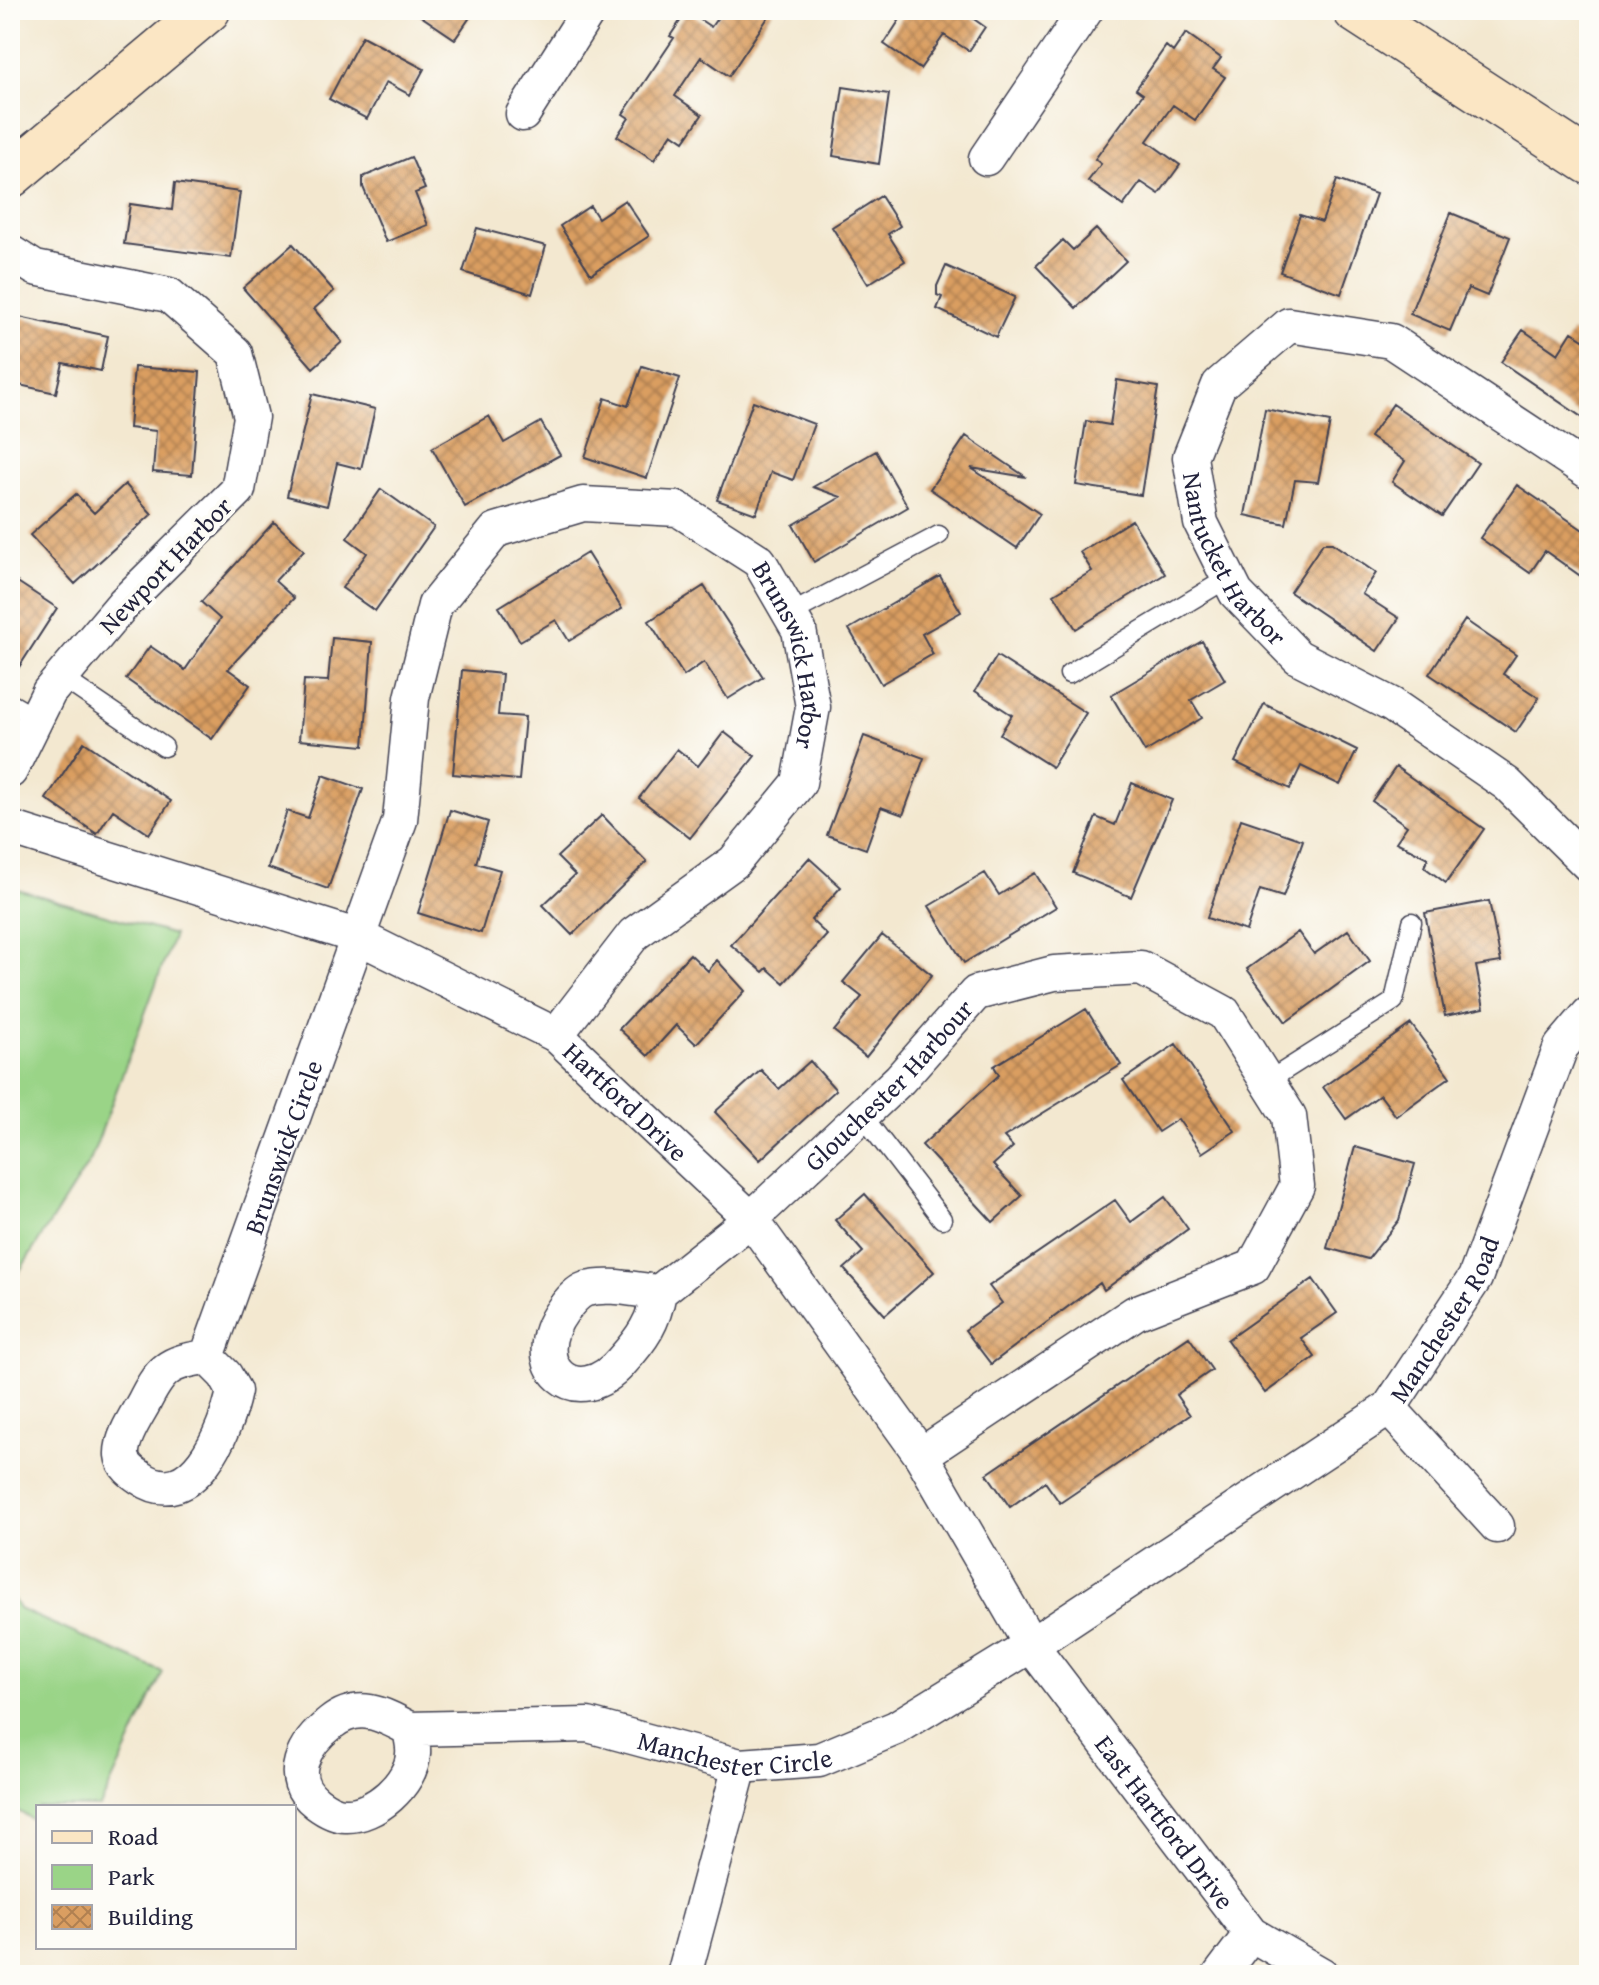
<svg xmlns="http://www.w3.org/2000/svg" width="1599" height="1985" font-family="'Gentium Book Plus',serif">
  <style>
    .green { fill: #9ad487; stroke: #5e7b61; stroke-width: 2 }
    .building { fill: url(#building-cross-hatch) }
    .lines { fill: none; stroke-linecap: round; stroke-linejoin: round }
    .lane-casing { stroke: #414051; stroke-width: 21 }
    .street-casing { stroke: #414051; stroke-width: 37 }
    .secondary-casing { stroke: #414051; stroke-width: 47 }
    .lane { stroke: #fff; stroke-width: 18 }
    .street { stroke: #fff; stroke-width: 34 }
    .secondary { stroke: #fbe6c4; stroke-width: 44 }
    .labels { text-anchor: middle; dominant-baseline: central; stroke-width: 8; stroke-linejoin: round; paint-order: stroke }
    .street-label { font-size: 26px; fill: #22223b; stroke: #fdfcf7 }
  </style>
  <defs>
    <pattern id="building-cross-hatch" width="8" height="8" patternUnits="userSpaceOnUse" patternTransform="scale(2)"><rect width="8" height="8" fill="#da9e61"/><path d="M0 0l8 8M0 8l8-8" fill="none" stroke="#b08051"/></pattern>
  </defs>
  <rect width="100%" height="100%" fill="#fdfcf7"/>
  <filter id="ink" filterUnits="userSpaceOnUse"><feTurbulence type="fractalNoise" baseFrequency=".0125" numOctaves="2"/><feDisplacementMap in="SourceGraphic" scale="16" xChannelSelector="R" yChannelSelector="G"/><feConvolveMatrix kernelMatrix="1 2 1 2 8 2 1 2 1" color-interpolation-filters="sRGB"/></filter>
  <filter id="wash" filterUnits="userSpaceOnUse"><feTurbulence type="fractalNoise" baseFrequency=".006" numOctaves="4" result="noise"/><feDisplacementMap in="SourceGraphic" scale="32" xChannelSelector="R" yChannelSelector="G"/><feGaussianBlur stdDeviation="1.8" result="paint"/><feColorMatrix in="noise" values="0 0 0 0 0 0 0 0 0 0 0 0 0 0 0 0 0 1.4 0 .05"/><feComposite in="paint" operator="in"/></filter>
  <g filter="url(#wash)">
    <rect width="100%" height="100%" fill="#f3e8d0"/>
    <path class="green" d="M10,887L174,935L91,1159L10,1286Z
      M10,1593L19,1609L163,1672L100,1807H38V1823L10,1806Z"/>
    <g id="blocks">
      <path class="building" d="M412,10H475L455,39Z
        M723,10H773L729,76L701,57L675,96L702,115L684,141L672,133L654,160L617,136L629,118L623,114L674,38L670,36L687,11L711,27Z
        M906,10H961L985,27L969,51L944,35L920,69L884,44Z
        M1186,33L1221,58L1213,69L1225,77L1195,120L1173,105L1147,141L1180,165L1159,194L1141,182L1123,206L1088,181L1101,164L1095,159L1143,94L1136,89L1166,46L1173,52Z
        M362,36L424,69L410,95L386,82L367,119L329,99Z
        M843,87L889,94L879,164L833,156Z
        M411,157L425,189L415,193L428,225L386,242L363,187V177Z
        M1337,180L1376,194L1341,294L1280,272L1300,215L1322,222Z
        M175,183L240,192L231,258L124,244L130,204L172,210Z
        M881,196L900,226L888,234L905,261L868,284L832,227Z
        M625,200L649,236L591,274L560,226L590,206L598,218Z
        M1451,213L1510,237L1487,296L1468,288L1450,331L1410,314Z
        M477,228L546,246L532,294L463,272Z
        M1096,229L1126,261L1076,308L1036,266L1063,240L1073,250Z
        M293,244L334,291L314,309L342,342L313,368L243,288Z
        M946,266L1015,297L996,337L937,309L942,297L937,295V286Z
        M10,315L108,336L101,371L63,363L56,393L10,383Z
        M1523,330L1558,354L1572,332L1589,343V422L1501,362Z
        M642,366L680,378L647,478L585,457L605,398L628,406Z
        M134,367L200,372L192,475L153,472L156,431L129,428Z
        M1117,380L1158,387L1141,495L1076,485L1086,421L1110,425Z
        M312,394L375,409L361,469L337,463L327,506L287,496Z
        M753,401L814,424L793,480L771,472L756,514L717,500Z
        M1393,404L1478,463L1442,516L1392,482L1405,461L1370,437Z
        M1265,409L1330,422L1318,482L1295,480L1286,524L1245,515Z
        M489,416L504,443L541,422L560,455L465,507L432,448Z
        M966,436L1026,477L971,468L1040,514L1017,548L930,489Z
        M876,451L908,507L814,562L793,525L841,497L813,487Z
        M125,484L152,514L75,584L30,535L76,494L94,513Z
        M1517,485L1589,534V582L1545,551L1530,573L1480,538Z
        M381,489L434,527L375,611L342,588L367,553L347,538Z
        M1132,520L1165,574L1076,629L1054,594L1092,571L1080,552Z
        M274,522L304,550L275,581L294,598L228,669L250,685L212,739L126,679L150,646L185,670L220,619L201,602Z
        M1323,543H1332L1376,573L1362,594L1399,618L1377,651L1290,592Z
        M587,553L622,609L569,641L556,620L520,641L499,607Z
        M940,576L961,612L922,634L933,654L881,684L849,629Z
        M10,577L57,608L10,681Z
        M704,586L763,677L728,699L704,662L684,676L649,621Z
        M1465,620L1516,655L1503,674L1539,698L1516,732L1429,674Z
        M332,638L372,642L364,746L299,740L304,680L328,681Z
        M1202,641L1225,680L1191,700L1202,718L1145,752L1111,695Z
        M997,656L1086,713L1052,767L1000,734L1012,715L975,691Z
        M462,670L502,674L498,715L525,717L519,780L453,774Z
        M1264,704L1357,750L1340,785L1301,766L1290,789L1235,762Z
        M724,732L755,756L690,838L639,798L677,749L698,766Z
        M864,736L924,758L903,815L881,807L866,849L827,835Z
        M84,742L171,801L149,834L113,810L97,834L46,799Z
        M1396,767L1484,829L1446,883L1424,867L1428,858L1396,842L1407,826L1372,801Z
        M323,775L363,789L328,889L268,868L287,811L308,818Z
        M1132,783L1172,800L1131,897L1073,873L1096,817L1115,825Z
        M450,810L488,822L476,863L500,870L481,933L418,913Z
        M602,815L647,862L572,935L543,905L575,875L557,857Z
        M1241,819L1303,840L1283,897L1260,890L1246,931L1207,918Z
        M809,858L841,887L811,920L827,935L784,983L767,968L763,972L731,945Z
        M985,873L999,895L1035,873L1056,907L964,963L929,906Z
        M1489,901L1501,962L1476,966L1484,1008L1445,1016L1425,913Z
        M1348,930L1370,961L1286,1022L1247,969L1298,932L1314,954Z
        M882,935L932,975L866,1057L834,1031L862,997L843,982Z
        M690,954L708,971L717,960L745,991L696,1044L676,1025L648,1056L619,1029Z
        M1086,1009L1121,1065L1004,1137L1013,1147L993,1165L1022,1196L993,1222L922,1145L999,1075L994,1066Z
        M1411,1024L1450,1077L1396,1116L1380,1095L1346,1119L1323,1087Z
        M1176,1044L1235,1131L1202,1153L1178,1119L1158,1132L1123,1080Z
        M810,1061L836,1090L760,1160L715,1112L761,1070L779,1089Z
        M1355,1147L1415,1164L1399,1220L1368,1259L1327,1248Z
        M865,1194L934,1272L885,1315L844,1269L863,1252L835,1220Z
        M1165,1197L1188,1229L1104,1290L1100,1283L991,1364L965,1330L1002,1303L989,1286L1115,1200L1131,1222Z
        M1313,1279L1337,1313L1301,1338L1315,1357L1265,1393L1227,1340Z
        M1189,1337L1212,1370L1176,1395L1190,1415L1060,1503L1045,1482L1010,1507L987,1474Z"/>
    </g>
  </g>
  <g filter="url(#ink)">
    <use href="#blocks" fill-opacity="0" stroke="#414051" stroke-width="2"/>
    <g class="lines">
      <g class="lane-casing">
        <path id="lane" d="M790,614L939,535
          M1069,674L1228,578
          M61,677L164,747
          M10,703L36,718
          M1268,1081L1394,1001L1412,922
          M862,1115L942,1219"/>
      </g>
      <g class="street-casing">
        <g id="street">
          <path d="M523,114L589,10"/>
          <path d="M986,158L1086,10"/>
          <path d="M10,252L35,268L169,295L235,353L251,417L238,490L124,603L49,692L10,771"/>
          <path id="s1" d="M1589,472L1391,341L1289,325L1219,385L1190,457L1201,523L1236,593L1298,657L1392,705L1507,784L1589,865"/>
          <path id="s2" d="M10,828L359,937L556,1035L751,1219L921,1455L1031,1645L1251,1934L1322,1975"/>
          <path id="s3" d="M659,1292C635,1290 609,1283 586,1289C577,1292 569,1302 563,1310C522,1366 577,1414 622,1361C642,1339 654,1322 659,1292L751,1219L862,1115L900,1079L976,993L1054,973L1141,968L1224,1013L1289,1116L1297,1186L1253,1267L1135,1313L921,1455"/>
          <path id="s4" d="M207,1357C167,1362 160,1370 143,1404C135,1418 121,1439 122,1455C123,1466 133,1473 141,1478C192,1513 226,1431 234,1391L225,1375L207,1357L400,820L412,698L435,605L496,530L583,504L678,509L759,561L799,630L813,707L799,783L734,862L634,934L556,1035"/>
          <path d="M1389,1408L1497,1526"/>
          <path id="s5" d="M410,1729C411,1737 414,1746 413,1754C412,1783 374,1817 345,1815C335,1815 325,1809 317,1803C284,1778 304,1744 331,1723C359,1701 382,1714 410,1729L588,1725L740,1766L819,1760L896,1728L1031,1645L1389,1408L1475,1278L1561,1047L1589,1014"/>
          <path d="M684,1975L740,1766"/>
          <path d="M1220,1975L1251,1934"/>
        </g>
      </g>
      <g class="secondary-casing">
        <path id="secondary" d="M1355,10L1589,162
          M10,176L208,10"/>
      </g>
      <use href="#lane" class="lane"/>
      <use href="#street" class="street"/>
      <use href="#secondary" class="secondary"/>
    </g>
  </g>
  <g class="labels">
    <g class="street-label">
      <text stroke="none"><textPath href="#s1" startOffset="624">Nantucket Harbor</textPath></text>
      <text transform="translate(165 565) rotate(-46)">Newport Harbor</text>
      <text stroke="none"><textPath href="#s4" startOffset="1636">Brunswick Harbor</textPath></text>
      <text stroke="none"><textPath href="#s3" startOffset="638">Glouchester Harbour</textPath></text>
      <text stroke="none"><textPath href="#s2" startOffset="682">Hartford Drive</textPath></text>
      <text stroke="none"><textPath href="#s4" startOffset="590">Brunswick Circle</textPath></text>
      <text stroke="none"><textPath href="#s5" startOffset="1528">Manchester Road</textPath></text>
      <text stroke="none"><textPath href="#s5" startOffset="666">Manchester Circle</textPath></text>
      <text stroke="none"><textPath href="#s2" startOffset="1586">East Hartford Drive</textPath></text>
    </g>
  </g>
  <rect width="1599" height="1985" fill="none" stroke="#fdfcf7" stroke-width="40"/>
  <rect x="36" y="1805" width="260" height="144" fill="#fdfcf7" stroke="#a5a5ac" stroke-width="2"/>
  <rect x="52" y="1831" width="40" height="12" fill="#fbe6c4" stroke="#a5a5ac" stroke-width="2"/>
  <text x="108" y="1845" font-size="24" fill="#22223b">Road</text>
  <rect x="52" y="1865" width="40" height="24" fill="#9ad487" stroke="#a5a5ac" stroke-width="2"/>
  <text x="108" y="1885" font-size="24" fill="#22223b">Park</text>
  <rect x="52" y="1905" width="40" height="24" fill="url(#building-cross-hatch)" stroke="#a5a5ac" stroke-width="2"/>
  <text x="108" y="1925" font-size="24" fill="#22223b">Building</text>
</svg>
